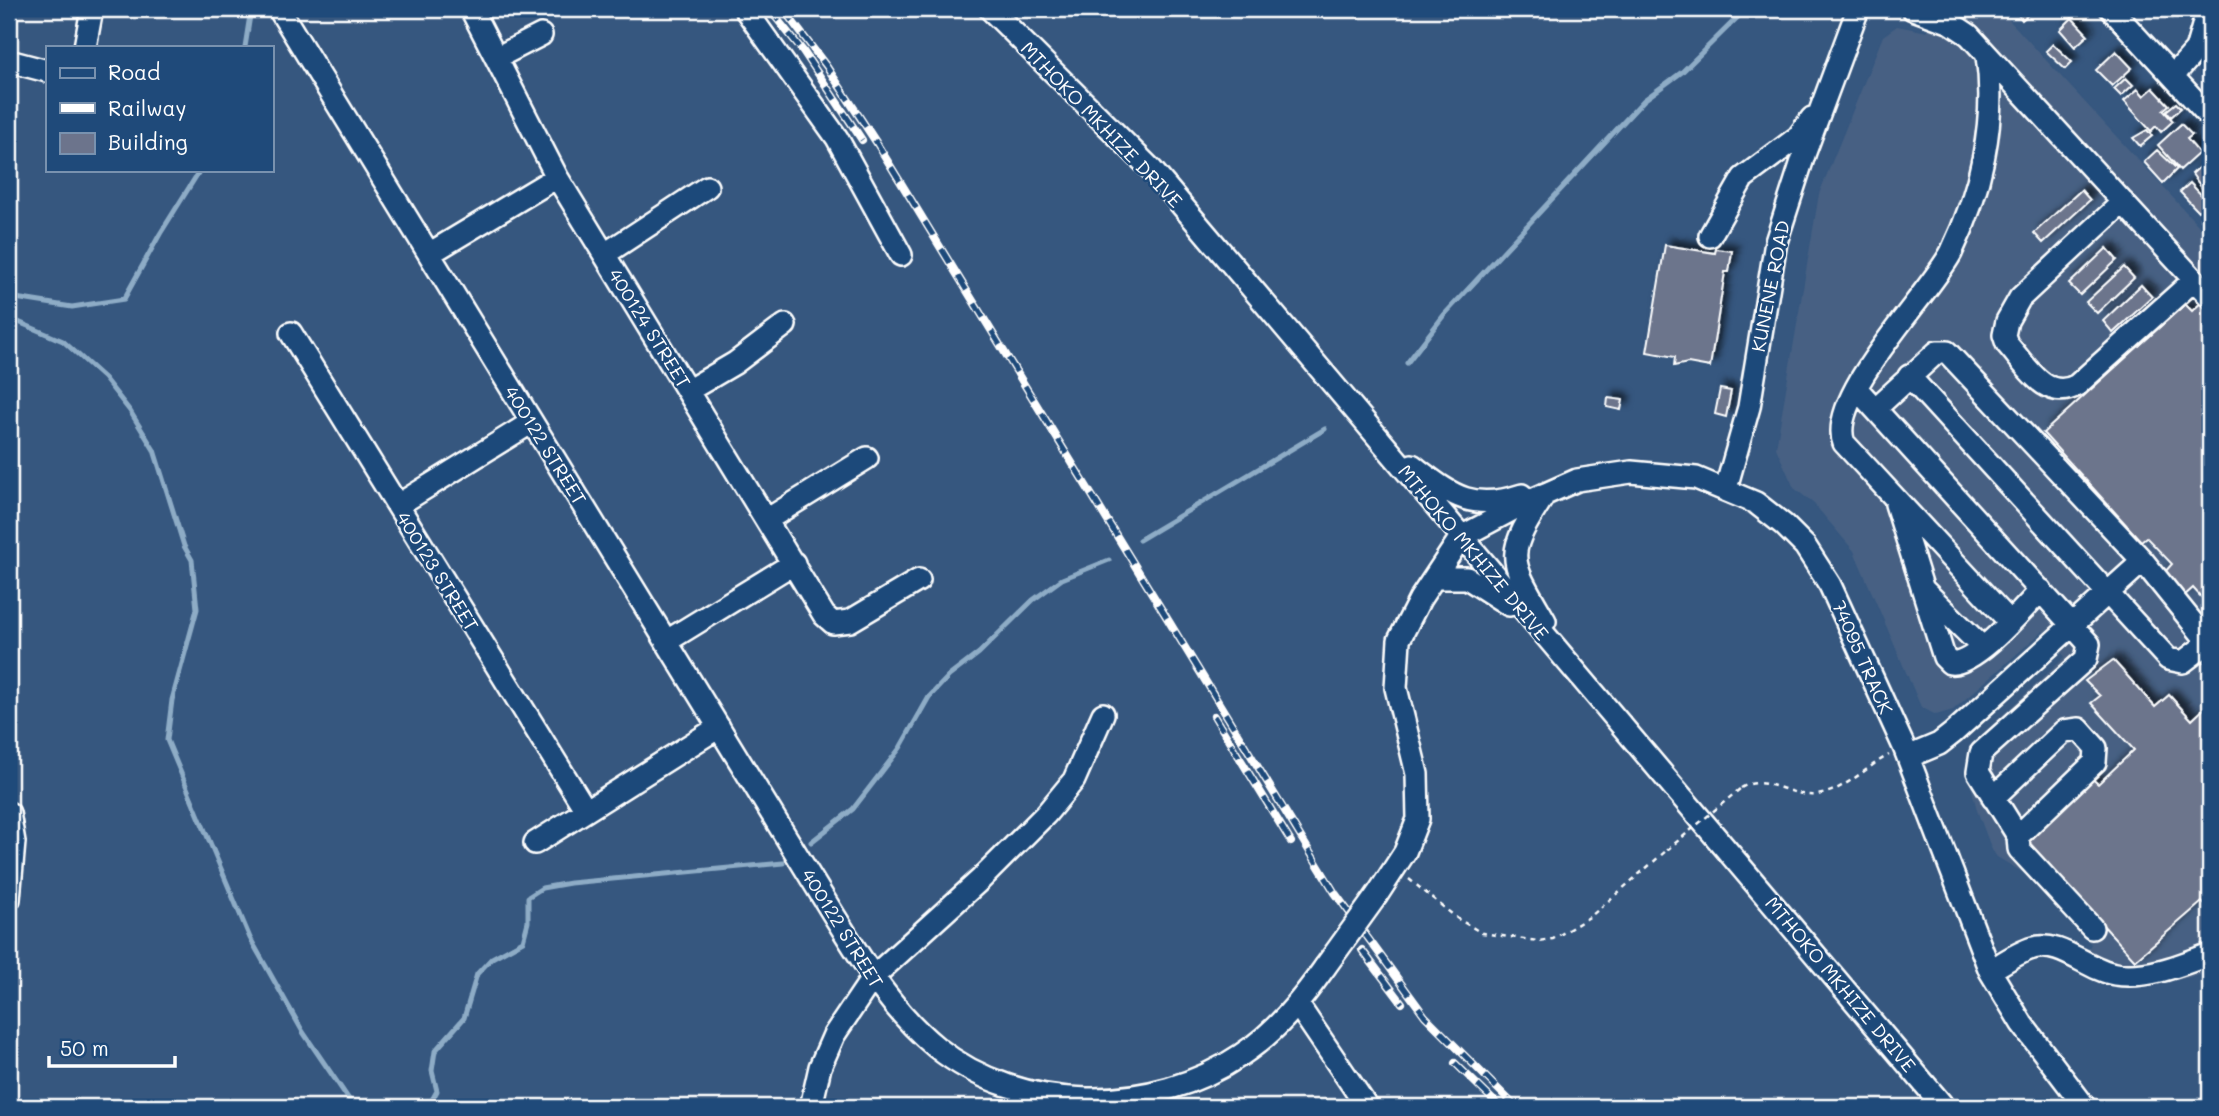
<svg xmlns="http://www.w3.org/2000/svg" width="2219" height="1116" font-family="Mali,sans-serif">
  <style>
    .built { fill: #466083 }
    .lines { fill: none; stroke-linecap: round; stroke-linejoin: round }
    .stream { stroke: #8eacc6; stroke-width: 5 }
    .building { fill: #6c748c; stroke: #fff; stroke-width: 2; filter: url(#shadow) }
    .minor-casing { stroke: #fff; stroke-width: 26 }
    .path { stroke: #fff; stroke-width: 2.5; stroke-dasharray: 5 5; stroke-linecap: butt }
    .minor { stroke: #1f4a7a; stroke-width: 21 }
    .rail-casing { stroke: #fff; stroke-width: 8 }
    .rail { stroke: #1f4a7a; stroke-width: 5; stroke-dasharray: 16; stroke-linecap: butt }
    .minor-bridge-casing { stroke: #fff; stroke-width: 26; stroke-linecap: butt }
    .path-bridge { stroke: #fff; stroke-width: 2.5; stroke-dasharray: 5 5; stroke-linecap: butt }
    .minor-bridge { stroke: #1f4a7a; stroke-width: 21 }
    .labels { text-anchor: middle; dominant-baseline: central; stroke-width: 5; stroke-linejoin: round; paint-order: stroke }
    .street-label { font-size: 19px; fill: #fff; stroke: #1f4a7a }
  </style>
  <defs>
    <filter id="shadow"><feDropShadow dx="6" dy="-6" stdDeviation="3.5" flood-color="#0009"/></filter>
  </defs>
  <rect width="100%" height="100%" fill="#36577f"/>
  <filter id="ink" filterUnits="userSpaceOnUse"><feTurbulence type="fractalNoise" baseFrequency=".0143" numOctaves="2"/><feDisplacementMap in="SourceGraphic" scale="14" xChannelSelector="R" yChannelSelector="G"/><feConvolveMatrix kernelMatrix="1 2 1 2 8 2 1 2 1" color-interpolation-filters="sRGB"/></filter>
  <g filter="url(#ink)">
    <path class="built" d="M1933,9H1999L2210,238L2208,974L2132,988L2102,984L2077,971L2091,944L2027,875L1997,857L1992,850L1977,810L1966,766L1978,738L2065,657L2043,631L1953,710L1936,715L1921,707L1854,551L1814,504L1794,488L1776,448L1819,194L1883,36L1897,26L1927,32Z"/>
    <g class="lines">
      <path class="stream" d="M245,47L251,9
        M9,297L72,307L124,299L160,234L200,170
        M9,318L63,341L104,378L130,411L154,450L184,546L192,560L197,609L172,700L167,740L250,938L303,1032L354,1107
        M1407,363L1444,315L1644,100L1682,72L1746,9
        M1139,540L1325,429
        M811,842L853,809L900,748L929,697L949,676L979,653L1033,600L1062,579L1109,560
        M428,1107L437,1091L432,1071L435,1051L464,1018L477,974L492,958L523,941L528,922V897L542,888L570,883L783,863"/>
    </g>
    <path class="building" d="M2014,9H2029L2031,12L2022,20Z
      M2150,9H2185L2183,16L2173,13L2172,18L2149,13Z
      M2072,18L2088,35L2075,47L2060,30Z
      M2053,44L2072,62L2065,69L2046,51Z
      M2116,51L2132,68L2112,86L2096,70Z
      M2126,78L2133,85L2121,96L2114,89Z
      M2153,88L2169,105L2163,110L2173,121L2161,132L2156,126L2151,131L2124,101L2138,89L2144,96Z
      M2176,103L2181,108L2171,117L2166,111Z
      M2181,124L2192,135L2187,139L2199,153L2180,170L2158,145Z
      M2147,130L2152,136L2140,146L2133,138Z
      M2157,150L2177,169L2163,183L2144,162Z
      M2209,158L2210,159L2209,198L2192,174Z
      M2190,183L2208,202L2198,211L2180,192Z
      M2081,190L2090,200L2043,243L2034,233Z
      M2210,209V230L2200,218Z
      M1665,245L1715,253L1716,249L1732,251L1729,272H1725L1710,367L1688,363L1674,366L1675,357L1647,352Z
      M2107,248L2117,260L2080,295L2069,284Z
      M2124,267L2134,278L2097,313L2086,302Z
      M2141,285L2152,297L2113,333L2103,321Z
      M2202,302L2210,311V607L2193,588L2184,596L2164,573L2172,564L2146,537L2141,541L2043,433L2185,304L2192,311Z
      M1720,389L1731,391L1726,417L1715,414Z
      M1608,398L1623,400L1621,410L1607,407Z
      M2113,660L2155,707L2169,695L2192,720L2210,703V910L2202,902L2135,960L2021,836L2087,774L2098,784L2134,750L2091,703L2100,696L2085,681Z"/>
    <g class="lines">
      <g class="minor-casing">
        <path id="minor" d="M279,9L835,917C865,965 892,1011 936,1047C1021,1115 1153,1115 1241,1055C1276,1032 1301,1001 1325,967
          M471,9L557,177L824,615L833,623L850,621L919,580
          M745,9L837,138L901,255
          M990,9L1152,170L1944,1107
          M1913,9L1951,23L1969,35L2210,297
          M2111,9L2210,117
          M85,47L92,9
          M1987,56C1997,122 1980,193 1951,253C1928,296 1826,398 1844,443L2010,622
          M496,58L541,35
          M9,61L47,71
          M2173,76L2196,50L2208,9
          M2123,202L2020,298L2007,321L2004,335L2007,344C2026,365 2046,403 2077,385L2194,280
          M1710,236L1743,178L1798,137L1812,118
          M429,254L557,177
          M605,254L707,187
          M291,333L585,809
          M1856,388L2089,644L2086,659L1981,753L1978,772L2018,836L2019,849L2092,928
          M689,390L735,363L785,325
          M1875,409L1937,352H1947L2143,561L2205,638L2204,646L2183,662L2168,659L1909,376
          M1412,465C1452,495 1470,512 1522,495
          M1726,488L1749,407L1776,242L1805,152L1858,9
          M1896,504L1944,657L1950,663C1974,667 2024,608 2041,590
          M398,505L532,422
          M768,519L867,458
          M1434,578H1467L1509,605
          M1924,590L1982,647
          M1545,621C1508,557 1504,557 1545,494
          M667,641L794,563
          M1908,757L1939,744L1953,733L2143,561
          M1993,798L2064,731L2079,729L2096,748L2095,762L2018,836
          M9,813L14,842L9,899
          M535,843L719,727
          M1377,895L1405,852L1418,819L1417,774L1396,688L1399,640L1420,599L1461,537L1523,504L1577,480L1631,472L1696,478L1756,503L1784,525L1805,546L1830,585L1904,747L1990,971L2022,1024L2085,1107
          M1990,971C2003,963 2018,952 2033,948C2060,940 2088,970 2115,974C2147,979 2181,965 2210,954
          M1298,1005L1367,1107
          M811,1107L820,1067L834,1035L873,977L981,879L1046,814L1074,780L1103,714"/>
      </g>
      <path class="path" d="M1741,788C1764,773 1792,798 1816,795C1843,792 1866,767 1889,755
        M1409,879L1458,919L1482,933L1538,941L1553,939L1591,916L1667,850"/>
      <use href="#minor" class="minor"/>
      <g class="rail-casing">
        <path id="rail" d="M769,9L803,51L862,140
          M783,9L827,67L876,142L1335,893L1425,1016L1516,1107
          M1214,716L1291,842
          M1362,950L1402,1003
          M1455,1063L1495,1102"/>
      </g>
      <use href="#rail" class="rail"/>
      <g class="minor-bridge-casing">
        <path id="minor-bridge" d="M1325,967L1377,895"/>
      </g>
      <path class="path-bridge" d="M1667,850L1741,788"/>
      <use href="#minor-bridge" class="minor-bridge"/>
    </g>
  </g>
  <g class="labels">
    <g class="street-label">
      <text transform="translate(1102 124) rotate(46)">MTHOKO MKHIZE DRIVE</text>
      <text transform="translate(1770 286) rotate(-79)">KUNENE ROAD</text>
      <text transform="translate(650 328) rotate(58)">400124 STREET</text>
      <text transform="translate(546 445) rotate(58)">400122 STREET</text>
      <text transform="translate(1474 552) rotate(50)">MTHOKO MKHIZE DRIVE</text>
      <text transform="translate(438 571) rotate(58)">400123 STREET</text>
      <text transform="translate(1863 657) rotate(66)">74095 TRACK</text>
      <text transform="translate(843 928) rotate(58)">400122 STREET</text>
      <text transform="translate(1841 984) rotate(50)">MTHOKO MKHIZE DRIVE</text>
    </g>
  </g>
  <rect width="2219" height="1116" fill="none" stroke="#1f4a7a" stroke-width="35"/>
  <rect x="18" y="18" width="2184" height="1081" fill="none" stroke="#fff" stroke-width="2.5" filter="url(#ink)"/>
  <rect x="46" y="46" width="228" height="126" fill="#1f4a7a" stroke="#7992af" stroke-width="2"/>
  <rect x="60" y="68" width="35" height="10" fill="#1f4a7a" stroke="#7992af" stroke-width="2"/>
  <text x="108" y="80" font-size="21" fill="#ffffff">Road</text>
  <rect x="60" y="103" width="35" height="10" fill="#ffffff" stroke="#7992af" stroke-width="2"/>
  <text x="108" y="116" font-size="21" fill="#ffffff">Railway</text>
  <rect x="60" y="133" width="35" height="21" fill="#6c748c" stroke="#7992af" stroke-width="2"/>
  <text x="108" y="150" font-size="21" fill="#ffffff">Building</text>
  <path d="M49 1056v10h126v-10" fill="none" stroke="#ffffff" stroke-width="3.5"/>
  <text x="60" y="1056" font-size="21" fill="#ffffff" stroke="#1f4a7a" stroke-width="5" paint-order="stroke">50 m</text>
</svg>
